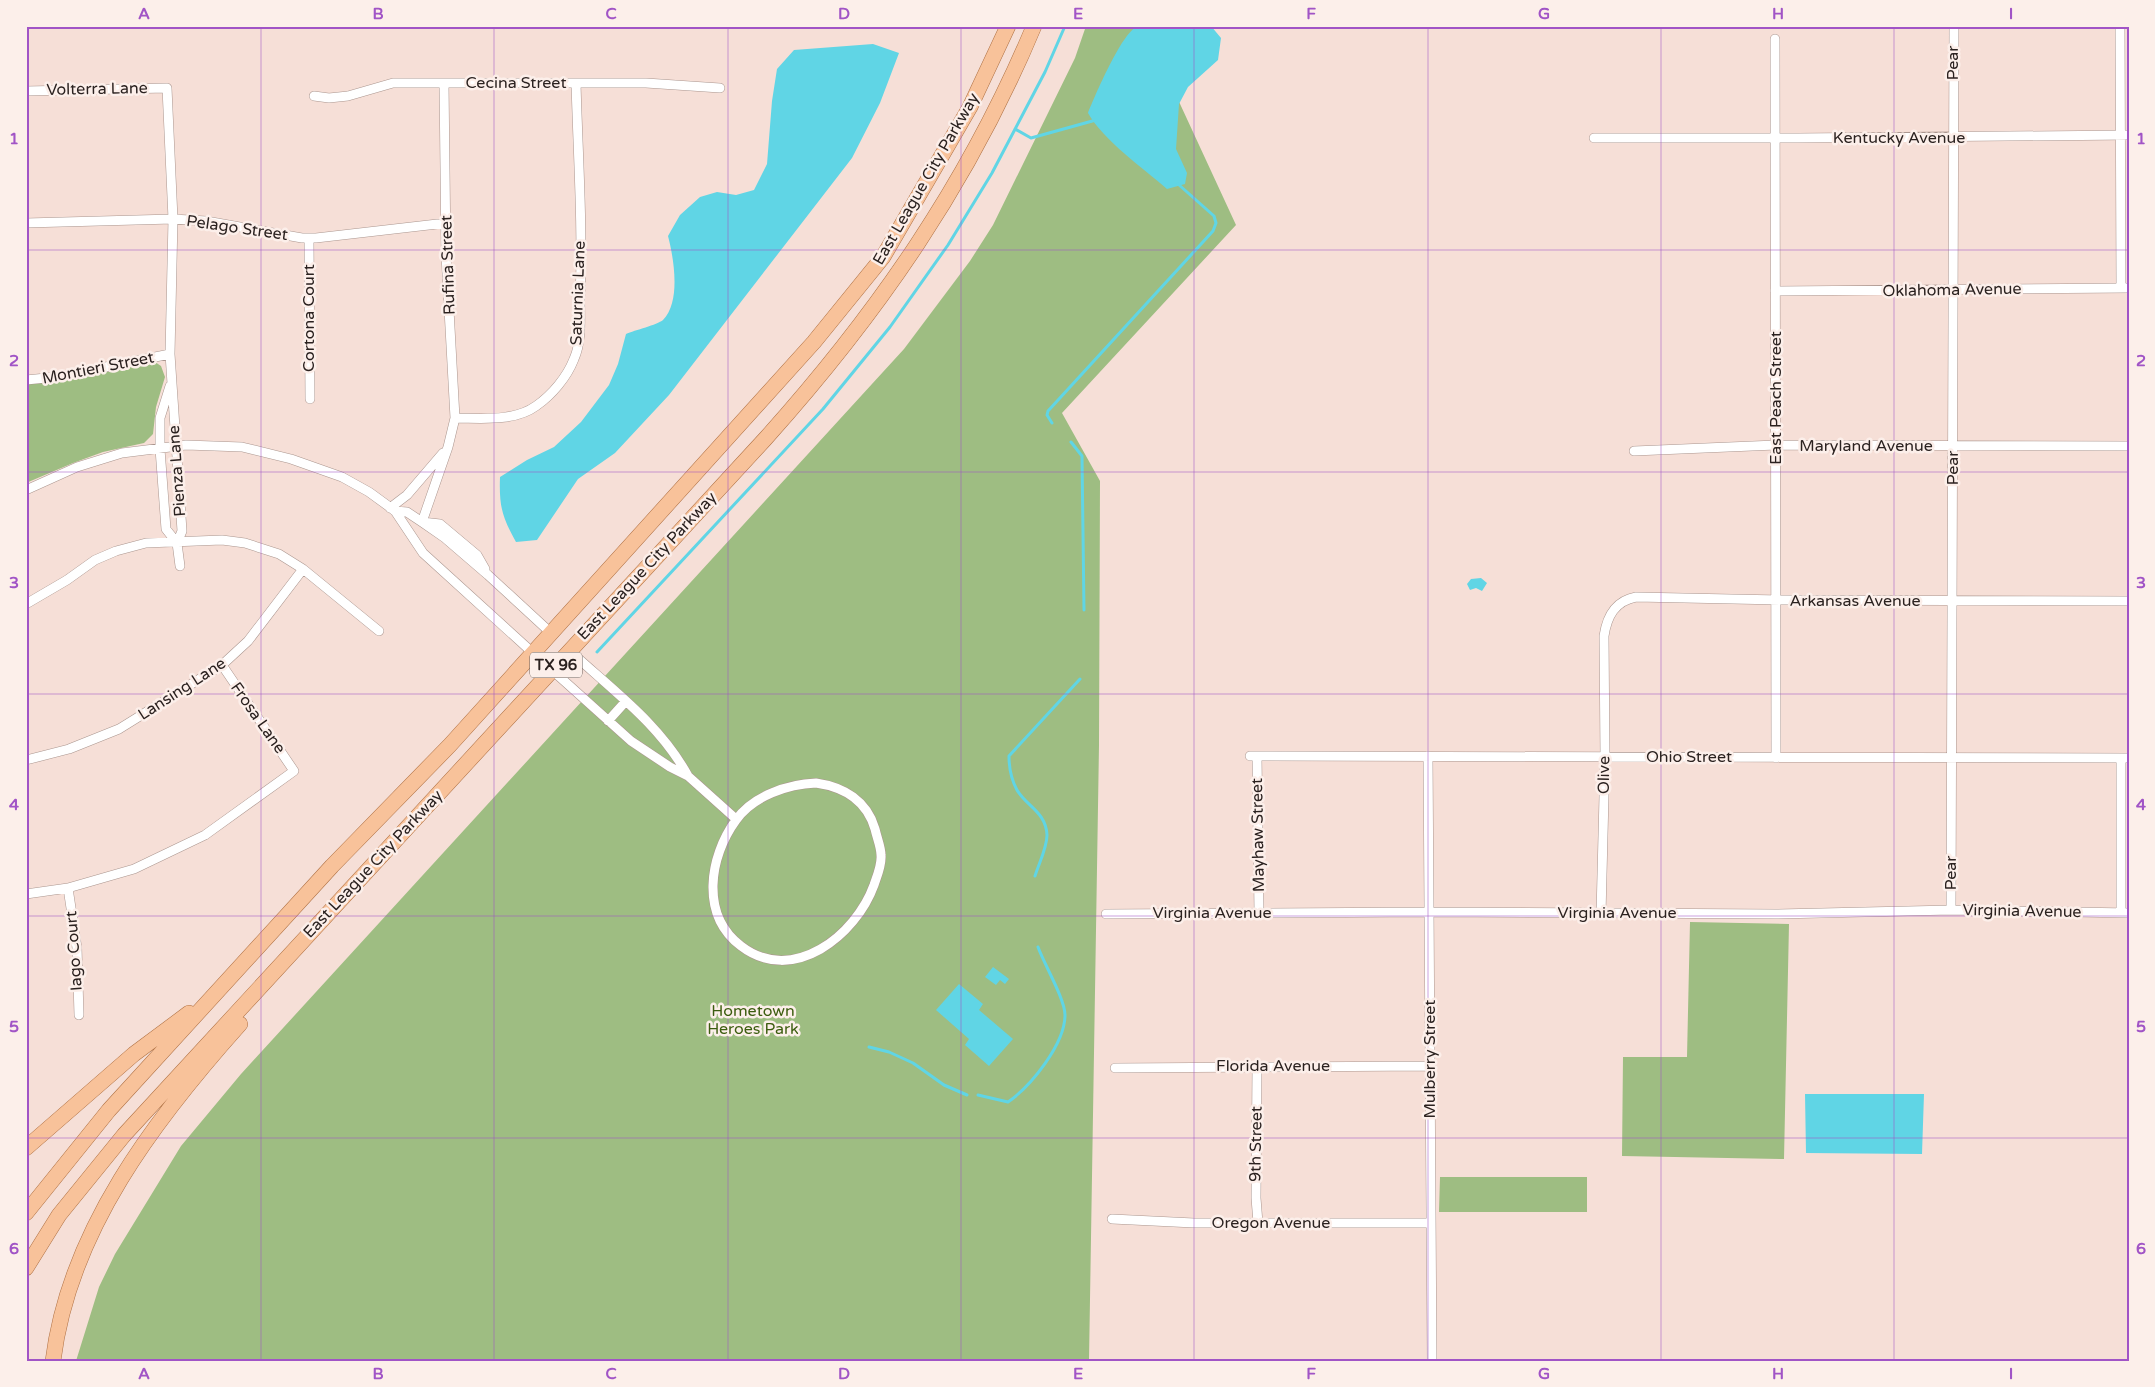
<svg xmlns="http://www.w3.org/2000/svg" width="2155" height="1387" font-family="'Varela Round',sans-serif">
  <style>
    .green { fill: #9ebd82 }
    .water { fill: #60d5e5 }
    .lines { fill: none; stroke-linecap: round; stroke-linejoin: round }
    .stream { stroke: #60d5e5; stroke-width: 3 }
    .minor-casing { stroke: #ab968f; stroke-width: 10 }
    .primary-casing { stroke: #ae7043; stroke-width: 16 }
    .minor { stroke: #fff; stroke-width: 9 }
    .primary { stroke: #f8c29a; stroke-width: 15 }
    .grid { fill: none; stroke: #a154c6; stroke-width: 1; stroke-opacity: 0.55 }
    .labels { text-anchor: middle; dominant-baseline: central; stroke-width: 5; stroke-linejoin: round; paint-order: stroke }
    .shield { fill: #fcefea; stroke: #6a605d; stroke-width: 1 }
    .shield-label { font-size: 15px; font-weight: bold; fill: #2b2220 }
    .street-label { font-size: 16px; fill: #2b2220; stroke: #fcefea }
    .park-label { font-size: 16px; fill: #3c5d0f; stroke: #fcefea }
    .neatline { fill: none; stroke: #a154c6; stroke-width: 2 }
    .grid-label { font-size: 16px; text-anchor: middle; font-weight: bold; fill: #a154c6 }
  </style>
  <rect width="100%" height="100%" fill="#f6dfd7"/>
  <path class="green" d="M1086,26H1144L1236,225L1062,413L1100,481L1099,745L1089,1361H76L99,1287L115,1254L181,1146L241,1074L904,349L970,261L993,225L1075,58Z
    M155,362L161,366L165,377L156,407L153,434L144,443L103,452L73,463L26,483V384L55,382Z
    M1690,922L1789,924L1784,1159L1622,1156L1623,1057H1687Z
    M1440,1177H1587V1212H1439Z"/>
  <path class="water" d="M1211,26L1221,38L1218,60L1188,87L1179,104L1176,149L1187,173L1185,184L1167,189C1142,167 1104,141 1088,113C1095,96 1122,32 1137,27C1148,23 1197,26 1211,26Z
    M873,44L899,53L880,103L852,158L669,395L615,453L578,479L537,540L516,542C502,517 499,506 500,477L527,460L554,447L581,422L609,385L618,364L626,334C635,330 657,325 663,320C681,302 674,259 668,236L680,215L700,197L717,192L736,195L754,190L767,164L772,101L777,69L794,50Z
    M1481,578L1487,583L1482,591L1476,588L1470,590L1467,584L1471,579Z
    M993,967L1009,979L1005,984L1000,980L996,985L985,977Z
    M959,984L983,1004L979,1010L1013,1039L989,1066L965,1045L969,1039L936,1010Z
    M1805,1094H1924L1922,1154L1806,1153Z"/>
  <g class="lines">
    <path class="stream" d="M1015,129L1031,138L1096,120
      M1052,423L1047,415L1048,411L1213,231L1216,223L1214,216L1178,184
      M1071,442L1082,456L1084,610
      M597,652L823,409L890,327L948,245L992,173L1045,72L1065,26
      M1035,876C1039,863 1047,848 1047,835C1046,812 1026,806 1017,790C1011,779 1009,768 1009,756L1080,679
      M869,1047L889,1052L913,1063L944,1085L967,1095
      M978,1095L1008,1102C1031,1086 1065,1044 1065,1015C1065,999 1044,964 1038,947"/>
    <g class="minor-casing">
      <path id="minor" d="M2120,26L2121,288
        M1775,39L1776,758
        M444,83L446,255L455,418L448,447L422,522L440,524L477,555L485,569
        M26,91L167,88L173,219L170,354L182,531L177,543
        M314,96L329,98L348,96L393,83H646L720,88
        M1594,138H1798L2129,135
        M26,223L173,219L206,221L302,238H316L446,223
        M309,238L310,399
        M1775,291L2129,288
        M26,380L56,377L170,354
        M170,386L160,418V449L166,529L177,543L180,566
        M455,418C481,418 514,422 536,406C552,395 567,377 574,359C582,341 580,319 580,299C583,228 578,155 576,83
        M1634,451L1776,445L2129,446
        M26,490L77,467L122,453L186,445L242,447L291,459L342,477L369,492L395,511L407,512L422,522L445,538L488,575L551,633
        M390,508L407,495L443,453
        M395,511L423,553L533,653
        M26,604L67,580L95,560L116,551L146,543L222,540L245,543L279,554L303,569L379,631
        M569,650C612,690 660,724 688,776
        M552,670L631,741L670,767L688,776L736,819
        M608,721L626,701
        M1250,756L2129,758
        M1257,756L1259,913
        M1428,756L1432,1361
        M26,760L69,749L119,729L222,665L248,641L303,569
        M816,783C844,787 867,801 875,829C877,838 881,847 881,855C882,865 877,876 874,885C856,935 793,986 741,946C700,915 709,857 736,820C753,796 788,784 816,783Z
        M68,888L77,948L79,1015
        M26,894L68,888L134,869L205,835L294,771L222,665
        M1951,910L1954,26
        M2121,913V758
        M1106,914L1429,912L1775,914L1951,910L2129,913
        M1601,914L1605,757L1604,636C1607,616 1615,601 1636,597L1785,600L2129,601
        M1257,1066L1256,1198L1258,1223
        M1115,1068L1431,1066
        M1112,1219L1194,1223H1431"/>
    </g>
    <g class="primary-casing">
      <path id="primary" d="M26,1148L134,1054L189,1013
        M26,1213L109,1110L332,866L450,745L814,342L883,257L970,107L1008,26
        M26,1268L59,1215L124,1135L766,438C878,313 969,182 1034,26
        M53,1361C69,1231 155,1119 240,1024"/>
    </g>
    <use href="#minor" class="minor"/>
    <use href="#primary" class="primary"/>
  </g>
  <path class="grid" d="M261,26V1361M494,26V1361M728,26V1361M961,26V1361M1194,26V1361M1428,26V1361M1661,26V1361M1894,26V1361M26,250H2129M26,472H2129M26,694H2129M26,916H2129M26,1138H2129"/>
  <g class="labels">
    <rect class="shield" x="530" y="652.5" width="52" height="25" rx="4"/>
    <g class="shield-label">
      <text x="556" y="665">TX 96</text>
    </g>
    <g class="street-label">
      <text transform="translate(1953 63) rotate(-90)">Pear</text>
      <text x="516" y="83">Cecina Street</text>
      <text transform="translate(97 89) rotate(-1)">Volterra Lane</text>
      <text x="1899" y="138">Kentucky Avenue</text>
      <text transform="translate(926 179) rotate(-60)">East League City Parkway</text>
      <text transform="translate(237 228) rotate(8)">Pelago Street</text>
      <text transform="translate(448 265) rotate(-92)">Rufina Street</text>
      <text transform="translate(1952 290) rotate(-1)">Oklahoma Avenue</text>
      <text transform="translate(578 293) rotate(-88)">Saturnia Lane</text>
      <text transform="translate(309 318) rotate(-90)">Cortona Court</text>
      <text transform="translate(98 368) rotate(-11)">Montieri Street</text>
      <text transform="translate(1776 398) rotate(-90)">East Peach Street</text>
      <text x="1866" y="446">Maryland Avenue</text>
      <text transform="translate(1953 468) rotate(-90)">Pear</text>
      <text transform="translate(177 471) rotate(-94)">Pienza Lane</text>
      <text transform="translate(647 566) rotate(-47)">East League City Parkway</text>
      <text x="1855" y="601">Arkansas Avenue</text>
      <text transform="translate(182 689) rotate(-33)">Lansing Lane</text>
      <text transform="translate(258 718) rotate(55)">Frosa Lane</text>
      <text x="1689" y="757">Ohio Street</text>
      <text transform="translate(1604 775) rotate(-89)">Olive</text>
      <text transform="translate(1258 835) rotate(-91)">Mayhaw Street</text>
      <text transform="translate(373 864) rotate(-47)">East League City Parkway</text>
      <text transform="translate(1951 873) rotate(-90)">Pear</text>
      <text transform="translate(2022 911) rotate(1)">Virginia Avenue</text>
      <text x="1212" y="913">Virginia Avenue</text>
      <text x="1617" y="913">Virginia Avenue</text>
      <text transform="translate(74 951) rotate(-94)">Iago Court</text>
      <text transform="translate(1430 1059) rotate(-90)">Mulberry Street</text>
      <text x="1273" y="1066">Florida Avenue</text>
      <text transform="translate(1256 1144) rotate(-89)">9th Street</text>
      <text x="1271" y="1223">Oregon Avenue</text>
    </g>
    <g class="park-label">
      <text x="753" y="1011">Hometown<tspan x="753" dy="18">Heroes Park</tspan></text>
    </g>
  </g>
  <rect width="2155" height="1387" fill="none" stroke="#fcefea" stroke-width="55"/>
  <rect x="28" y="28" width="2100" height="1332" class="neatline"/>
  <g class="grid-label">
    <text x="144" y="19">A</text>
    <text x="378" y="19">B</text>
    <text x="611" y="19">C</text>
    <text x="844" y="19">D</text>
    <text x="1078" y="19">E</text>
    <text x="1311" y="19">F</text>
    <text x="1544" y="19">G</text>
    <text x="1778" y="19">H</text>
    <text x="2011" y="19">I</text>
    <text x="14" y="144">1</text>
    <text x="2141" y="144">1</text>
    <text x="14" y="366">2</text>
    <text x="2141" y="366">2</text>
    <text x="14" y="588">3</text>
    <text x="2141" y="588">3</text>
    <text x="14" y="810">4</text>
    <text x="2141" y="810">4</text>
    <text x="14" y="1032">5</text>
    <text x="2141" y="1032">5</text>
    <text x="14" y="1254">6</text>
    <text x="2141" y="1254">6</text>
    <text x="144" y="1379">A</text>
    <text x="378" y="1379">B</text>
    <text x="611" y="1379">C</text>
    <text x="844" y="1379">D</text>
    <text x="1078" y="1379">E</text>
    <text x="1311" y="1379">F</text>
    <text x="1544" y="1379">G</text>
    <text x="1778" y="1379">H</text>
    <text x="2011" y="1379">I</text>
  </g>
</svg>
